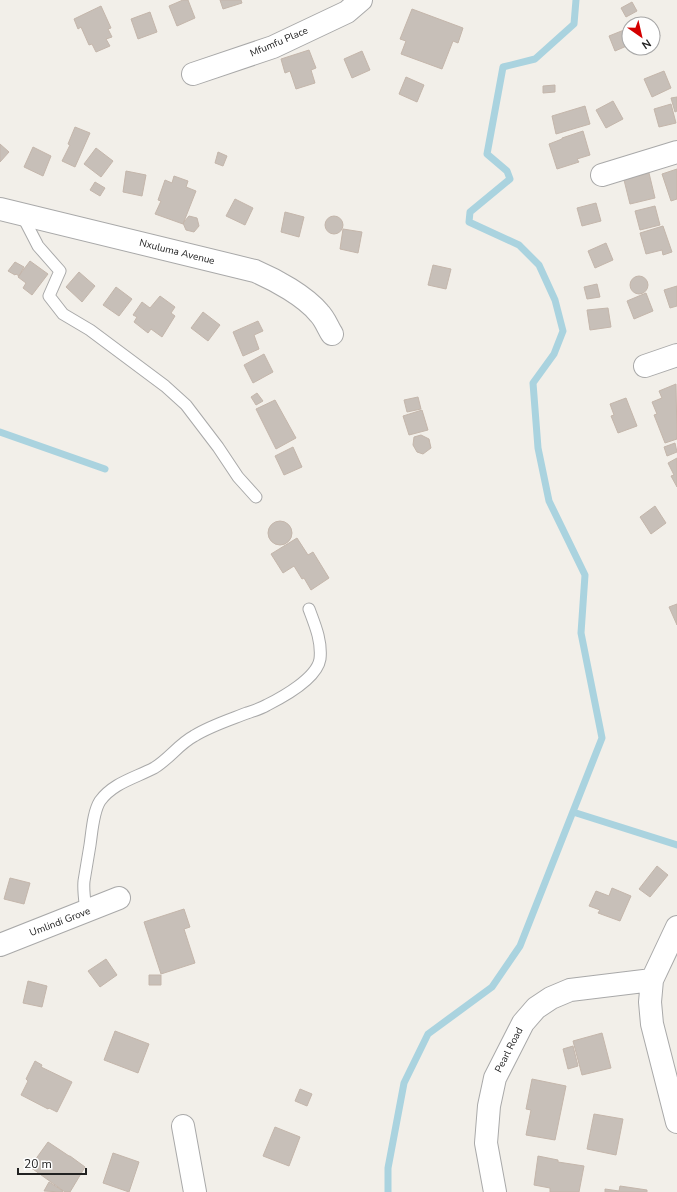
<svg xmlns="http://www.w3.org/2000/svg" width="677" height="1192" font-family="'Nunito Sans',sans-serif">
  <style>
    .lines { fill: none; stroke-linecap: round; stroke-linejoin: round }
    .stream { stroke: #aad3df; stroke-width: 7 }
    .building { fill: #c7bfb8; stroke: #c4b6ab }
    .lane-casing { stroke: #a9a9a9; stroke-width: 13 }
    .street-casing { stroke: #a9a9a9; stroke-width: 24 }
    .lane { stroke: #fff; stroke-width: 11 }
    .street { stroke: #fff; stroke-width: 22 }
    .labels { text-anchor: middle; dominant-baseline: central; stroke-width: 4; stroke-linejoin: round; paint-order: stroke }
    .street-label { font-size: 10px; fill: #222; stroke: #fff }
  </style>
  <rect width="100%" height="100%" fill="#f2efe9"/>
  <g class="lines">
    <path class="stream" d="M0,432L105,469
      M573,812L677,845
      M388,1192V1168L404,1083L428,1034L492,987L520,946L602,738L581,633L585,575L549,501L538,448L533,383L554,354L563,331L555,300L539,265L519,245L469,222L470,212L510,179L507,171L487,154L503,67L535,59L574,24L576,0"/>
  </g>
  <path class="building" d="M183,0H188L195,18L177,26L169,6Z
    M220,0H241L242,3L223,9Z
    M632,2L637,11L626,17L621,8Z
    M101,6L111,28L108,29L112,37L106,39L110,46L96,52L92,44L89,45L81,27L78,29L74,19Z
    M412,9L463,28L458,43L453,41L442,69L401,54L406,41L400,39Z
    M150,12L157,32L138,39L131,19Z
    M655,23L660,36L653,39L652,24Z
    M629,28V45L615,51L609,36Z
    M309,50L316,68L311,70L315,83L296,89L290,71L285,73L281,59Z
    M362,51L370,70L352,78L344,59Z
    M664,71L671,88L652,97L644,79Z
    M406,77L424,85L417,102L399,94Z
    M555,85V92L543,93V86Z
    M677,97V111L675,112L671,98Z
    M613,101L623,119L606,128L596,110Z
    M671,104L676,123L659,127L654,109Z
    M585,106L590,124L556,134L552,116Z
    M75,127L90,133L75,167L62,161L70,145L68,144Z
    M583,131L590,155L577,159L579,162L557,169L549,144L562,139V138Z
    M0,144L9,152L0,162Z
    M33,147L51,156L43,176L24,167Z
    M96,148L113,161L101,177L84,164Z
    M218,152L227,156L223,166L215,163Z
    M677,169V199L671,201L662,174Z
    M126,171L146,175L142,196L123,192Z
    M649,173L655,198L630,204L624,180Z
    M174,176L188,181L186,187L196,191L183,224L155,214L161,201L158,200L165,180L172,183Z
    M95,182L105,188L100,196L90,190Z
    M235,199L253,208L245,225L226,216Z
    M596,203L601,221L582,226L577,208Z
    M655,206L660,225L640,230L635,211Z
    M285,212L304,217L299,237L281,232Z
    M189,216L197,218L199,226L194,232L186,230L183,223Z
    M325 225a9 9 0 1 1 18 0a9 9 0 1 1-18 0Z
    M663,226L672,252L663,255L662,250L646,254L640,233Z
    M343,229L362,232L358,253L340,249Z
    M606,243L613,260L595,268L588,251Z
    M30,261L48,274L32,295L23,288L26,283L18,277Z
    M15,262L24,267L19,276L16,274L15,275L8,271Z
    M433,265L451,269L446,289L428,285Z
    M79,272L95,286L82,302L66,287Z
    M630 285a9 9 0 1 1 18 0a9 9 0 1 1-18 0Z
    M597,284L600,297L587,299L584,287Z
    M677,286V306L670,308L664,290Z
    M116,287L132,299L119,316L103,305Z
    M646,293L653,311L634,319L627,301Z
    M160,296L175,307L171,313L175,316L162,337L151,329L148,333L134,322L137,317L133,315L142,302L150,308Z
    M608,308L611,327L590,330L587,310Z
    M203,312L220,325L208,341L191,328Z
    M258,321L263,331L254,335L259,349L243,356L233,332Z
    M264,354L273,372L253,383L244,365Z
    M676,384L677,439L665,443L654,415L657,414L652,402L662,398L659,391Z
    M257,393L263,401L256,405L251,397Z
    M418,397L421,409L407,412L404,400Z
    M626,398L637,426L618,433L611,416L614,415L610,404Z
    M275,400L296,438L276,449L256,409Z
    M422,410L428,430L409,435L403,416Z
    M421,435L429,439L431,448L423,454L417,452L413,445L414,437Z
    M675,443L677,452L667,456L664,447Z
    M293,447L302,467L284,475L275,456Z
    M677,458V487L671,476L674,475L668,463Z
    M655,506L666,523L651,534L640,517Z
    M268 533a12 12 0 1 1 24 0a12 12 0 1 1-24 0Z
    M297,538L308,555L313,552L329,578L311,590L304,578L302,579L294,566L283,573L271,554Z
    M677,604V625L669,607Z
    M657,866L668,875L650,897L639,889Z
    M10,878L30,883L24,904L4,899Z
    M612,888L631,896L620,921L598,913L600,910L589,906L596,891L609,896Z
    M184,909L190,927L184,929L195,963L161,974L144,922Z
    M106,959L117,975L100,987L88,971Z
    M149,975H161V985H149Z
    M28,981L47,986L42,1007L23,1003Z
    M115,1031L149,1044L138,1073L104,1060Z
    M602,1033L611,1068L582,1075L573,1041Z
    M573,1046L578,1066L568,1069L563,1049Z
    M35,1061L42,1065L41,1067L72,1082L57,1112L49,1108L48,1109L21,1095L28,1081L26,1079Z
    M532,1079L566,1086L555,1140L526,1135L531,1110L526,1109Z
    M300,1089L312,1094L307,1106L295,1101Z
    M594,1114L623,1119L616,1155L587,1149Z
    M275,1127L300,1137L289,1166L263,1156Z
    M48,1142L69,1156H70L85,1167L70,1192H65L30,1167Z
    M113,1153L139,1162L129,1192L103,1183Z
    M538,1156L558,1160V1162L584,1166L579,1192H550V1188L534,1185Z
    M49,1182L63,1191L62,1192L44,1191Z
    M620,1186L647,1190V1192H605V1189L619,1191Z"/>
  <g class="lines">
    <g class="lane-casing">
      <path id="lane" d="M22,215L38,246L60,271L49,296L63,314L90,330L165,386L186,405L218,447L238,477L256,497
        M86,911C85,902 83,891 84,881C86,869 88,857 90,845C92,832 93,812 100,801C113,783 135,778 154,768C169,759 179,744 194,736C210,726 229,720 247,713C253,711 260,709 267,705C283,697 317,678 320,659C322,641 315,625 309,609"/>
    </g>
    <g class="street-casing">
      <path id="street" d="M193,74L273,47L347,12L361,0
        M602,175L677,152
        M0,209L255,271C276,280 305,296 319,313C325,319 328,328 332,334
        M645,366L677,355
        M677,927L652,980L650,1002L652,1024L677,1122
        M0,945L119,898
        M183,1126L195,1192
        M495,1192L486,1143L489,1106L495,1078L523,1023L536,1008L551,998L570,990L652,980"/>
    </g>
    <use href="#lane" class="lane"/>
    <use href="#street" class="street"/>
  </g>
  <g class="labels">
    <g class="street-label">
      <text transform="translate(279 42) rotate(-23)">Mfumfu Place</text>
      <text transform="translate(177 252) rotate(14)">Nxuluma Avenue</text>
      <text transform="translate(60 922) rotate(-21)">Umlindi Grove</text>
      <text transform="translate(509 1050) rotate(-63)">Pearl Road</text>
    </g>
  </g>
  <g transform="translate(641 36) rotate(146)"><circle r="19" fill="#ffffff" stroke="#a7a7a7"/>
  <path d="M0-3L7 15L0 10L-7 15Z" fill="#d40000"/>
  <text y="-6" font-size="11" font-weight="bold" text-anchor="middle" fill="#222222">N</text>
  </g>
  <path d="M18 1168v6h68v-6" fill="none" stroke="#222222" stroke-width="2"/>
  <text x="24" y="1168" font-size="12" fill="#222222" stroke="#ffffff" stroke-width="3" paint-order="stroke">20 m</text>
</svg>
